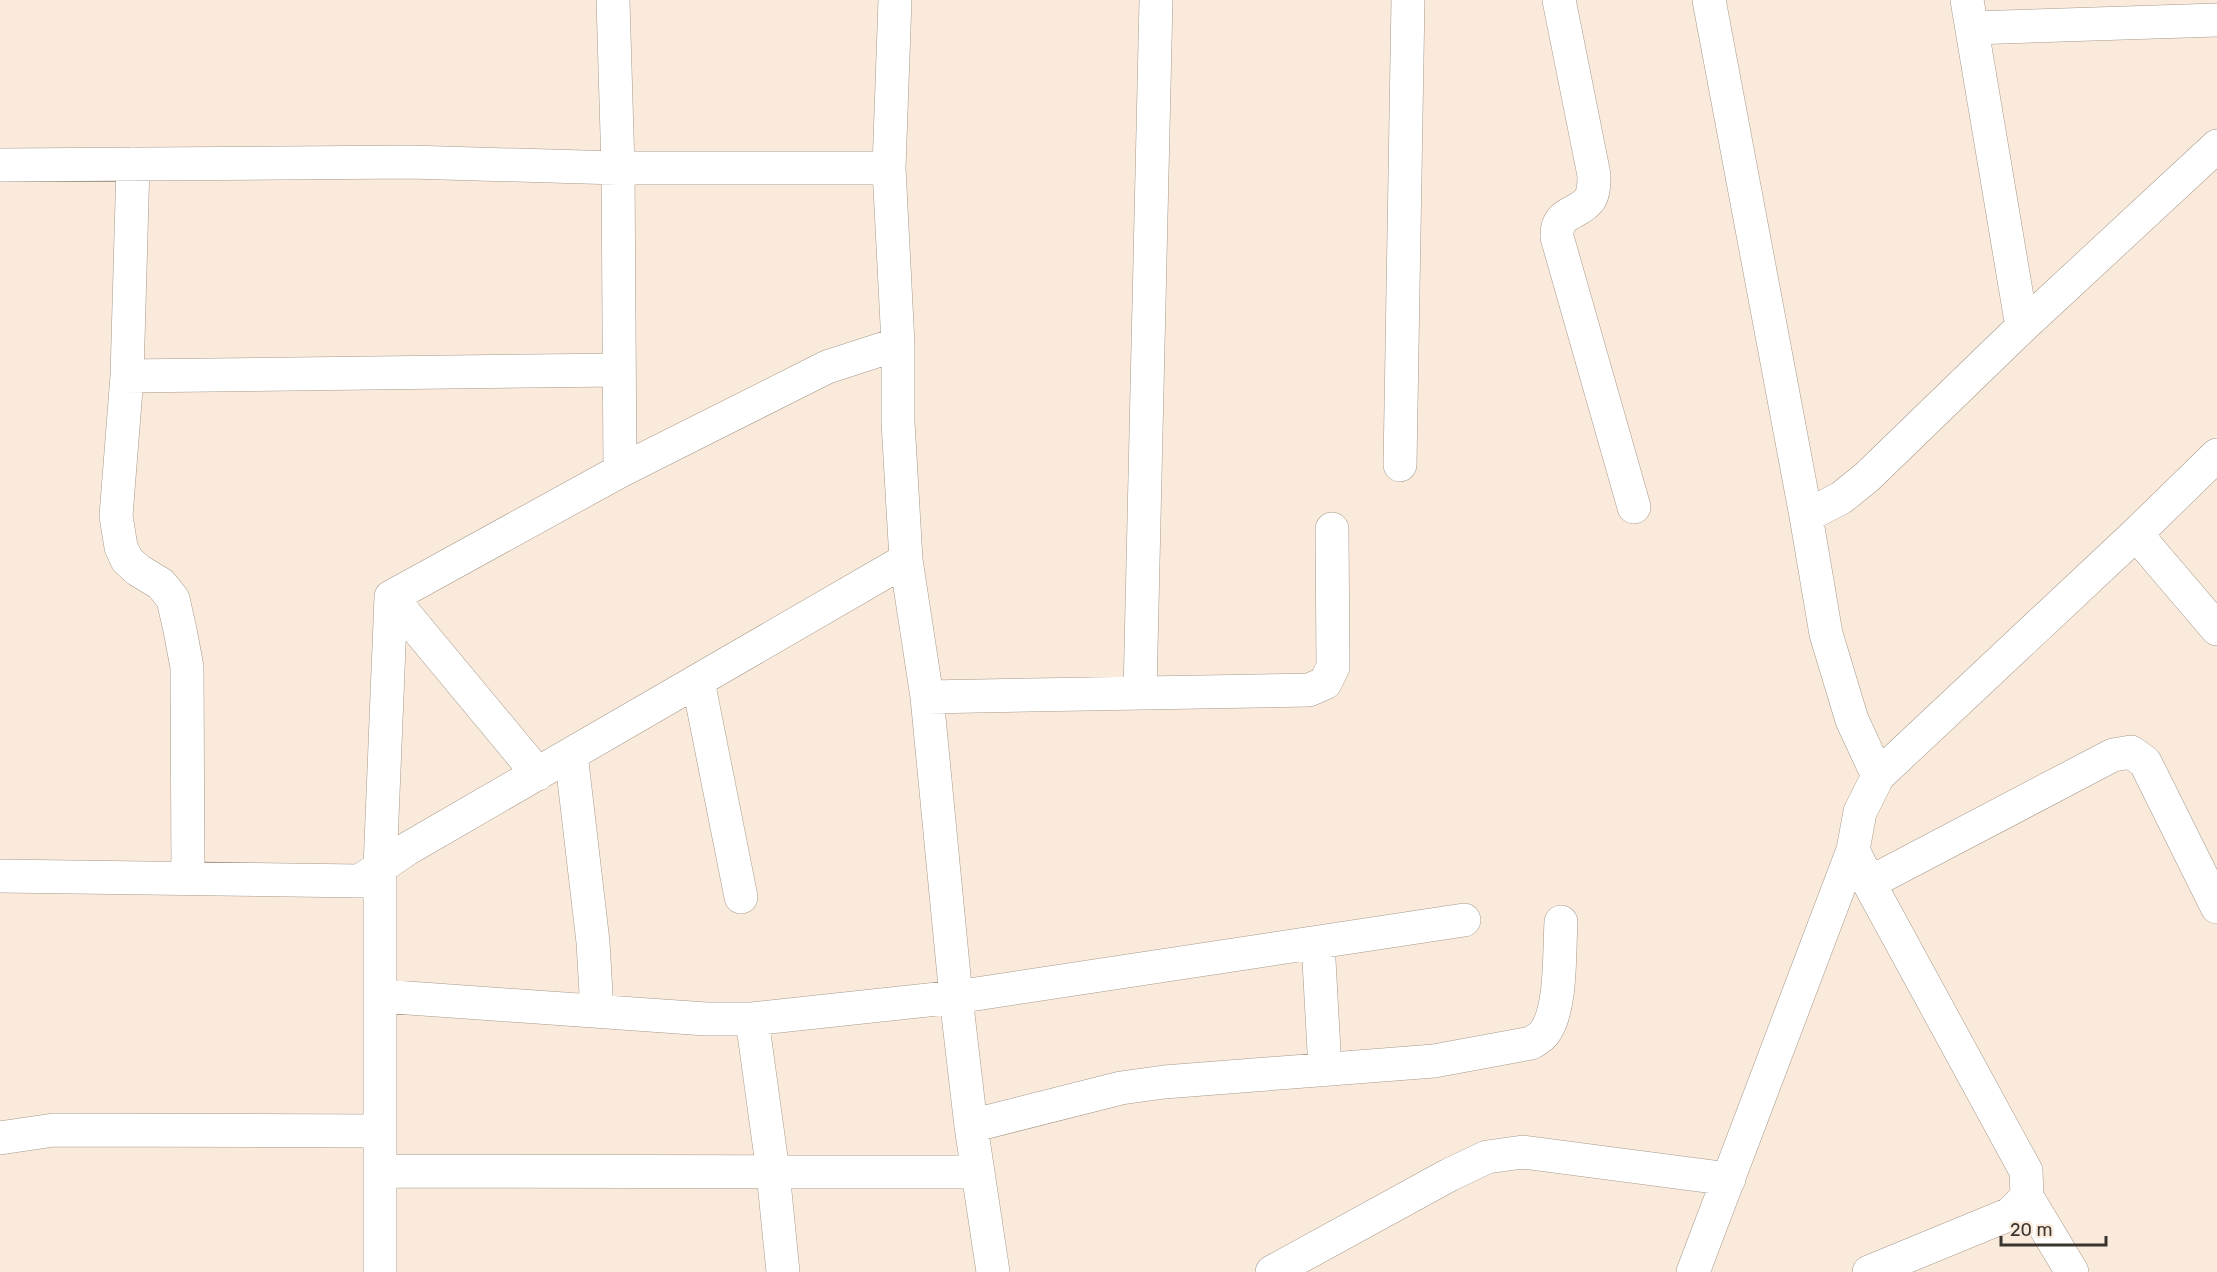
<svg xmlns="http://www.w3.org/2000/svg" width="2217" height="1272" font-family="Rubik,sans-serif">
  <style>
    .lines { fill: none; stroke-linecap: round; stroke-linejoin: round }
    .minor-casing { stroke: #a7998b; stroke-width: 34 }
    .minor { stroke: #fff; stroke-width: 33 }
  </style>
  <rect width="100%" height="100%" fill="#faeadc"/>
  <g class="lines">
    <g class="minor-casing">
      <path id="minor" d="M613,0L618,168L620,471
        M895,0L889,168L898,344V422L906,560L927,697L956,997L971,1126L993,1272
        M1559,0L1594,175C1594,183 1594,192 1590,199C1578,216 1556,210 1557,237L1634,507
        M1709,0L1806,516L1826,634L1852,720L1878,776
        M1967,0L2022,327
        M1972,28L2217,20
        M133,164L127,376L116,516L121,547L127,560L138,570L161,584L173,599L180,630L187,667L188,879
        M0,165L410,162L618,168H889
        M127,376L618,370
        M1400,465L1408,0
        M1806,516L1841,498L1867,477L2022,327L2217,146
        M2136,534L2217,629
        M391,597L538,774
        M698,681L741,897
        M1140,693L1156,0
        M927,697L1309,690L1325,683L1333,667L1332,529
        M571,754L593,942L597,1011
        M0,876L360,881L407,849L906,560
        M1869,883L2113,755L2131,752L2145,762L2217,907
        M1318,942L1325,1070
        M380,996L706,1019H752L956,997L1464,920
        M752,1019L773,1172L783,1272
        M971,1126L1121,1088L1164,1082L1434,1061L1531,1043C1536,1040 1542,1037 1545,1032C1562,1008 1559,952 1561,922
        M0,1138L54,1130L380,1131
        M380,1171L978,1172
        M2027,1197L2072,1272
        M380,1272V868L391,597L620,471L827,367L898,344
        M1272,1272L1449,1175L1487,1157L1523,1152L1729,1179
        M1693,1272L1853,850
        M1869,1272L2010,1214L2027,1197L2026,1171L1869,883L1853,850L1860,812L1878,776L2136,534L2217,455"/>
    </g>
    <use href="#minor" class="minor"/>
  </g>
  <path d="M2001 1236v9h105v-9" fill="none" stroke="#3a342e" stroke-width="3"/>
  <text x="2010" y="1236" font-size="18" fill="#3a342e" stroke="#faeadc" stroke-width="4.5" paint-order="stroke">20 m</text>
</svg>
